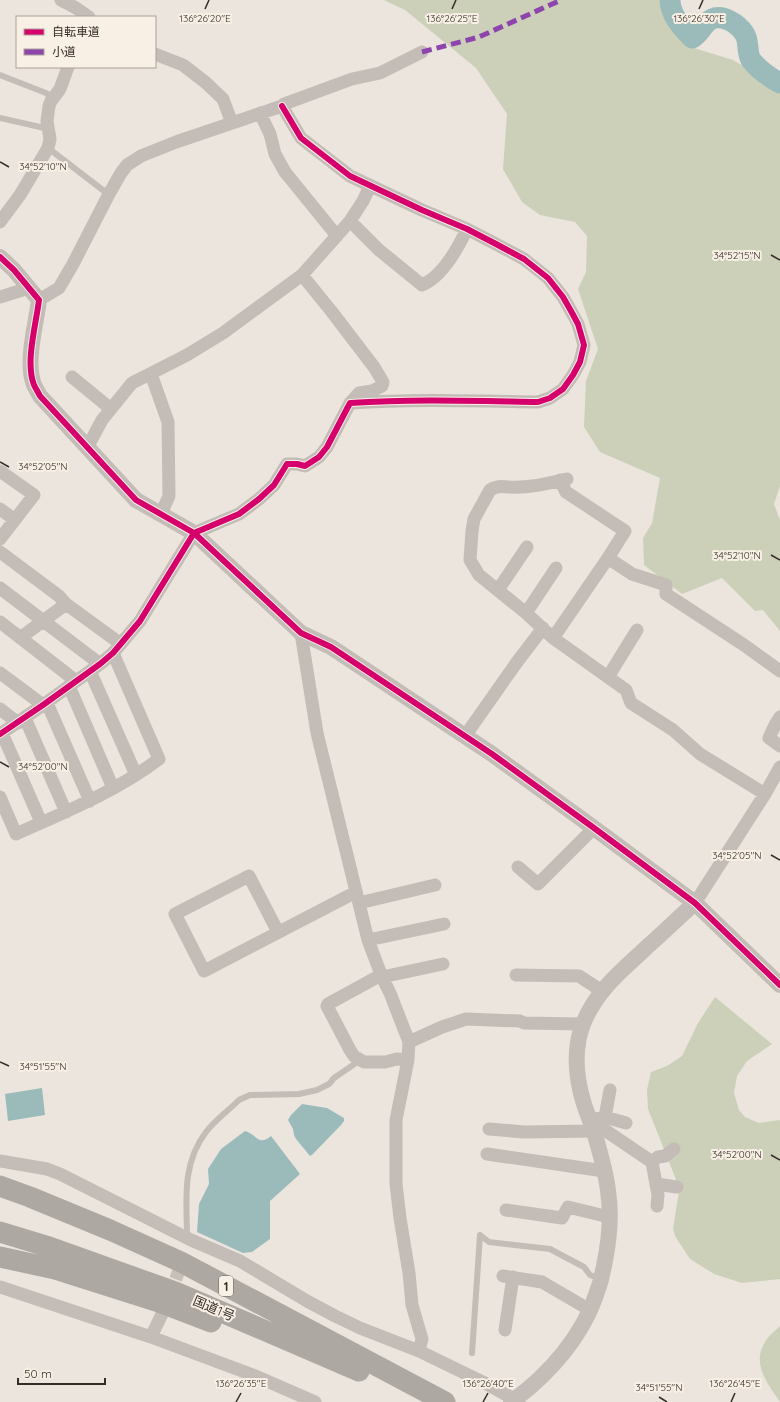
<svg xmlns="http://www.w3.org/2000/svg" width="780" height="1402" font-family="Quicksand,'Noto Sans JP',sans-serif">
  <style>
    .green { fill: #ccd0b8 }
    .water { fill: #9bbbbb }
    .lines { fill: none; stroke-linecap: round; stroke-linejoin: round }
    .river { stroke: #9bbbbb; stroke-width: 21 }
    .minor-tunnel { stroke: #c6c0b9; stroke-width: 13; stroke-dasharray: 13 6; stroke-linecap: butt }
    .service { stroke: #c4bdb7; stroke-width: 6 }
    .minor { stroke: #c4bdb7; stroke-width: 13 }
    .tertiary { stroke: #c4bdb7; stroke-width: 16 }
    .trunk { stroke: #aea8a2; stroke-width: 21 }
    .quiet { stroke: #8e44ad; stroke-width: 5; stroke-dasharray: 10 5; stroke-linecap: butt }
    .cycleway-casing { stroke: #f8f0e5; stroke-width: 8 }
    .cycleway { stroke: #d6006c; stroke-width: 6 }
    .ticks { fill: none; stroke: #342b26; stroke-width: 1.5 }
    .labels { text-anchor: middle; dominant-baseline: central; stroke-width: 4; stroke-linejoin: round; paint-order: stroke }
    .shield { fill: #f8f0e5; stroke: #6f665f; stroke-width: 1 }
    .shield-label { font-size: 12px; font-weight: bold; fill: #342b26 }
    .street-label { font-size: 13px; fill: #342b26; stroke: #f8f0e5 }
    .ticks-label { font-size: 10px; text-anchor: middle; fill: #342b26; stroke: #f8f0e5; stroke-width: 4; stroke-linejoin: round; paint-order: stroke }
  </style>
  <rect width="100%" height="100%" fill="#ebe5de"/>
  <path class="green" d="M384,0H678L694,48L733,60L780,88V486L774,504L780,520V631L763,610L755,611L722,578L682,594L644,565L643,538L652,523L660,478L600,452L584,427L586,381L598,349L578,289L586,272L587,236L575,222L540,215L522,202L503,169L507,114L476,68L405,10Z
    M715,997L772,1044L747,1061L737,1076L734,1093L739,1110L745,1117L759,1123L780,1120V1279L742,1283L714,1274L690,1259L675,1236L673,1228L679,1192L677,1182L648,1109L647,1090L651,1072L667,1066L682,1056L698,1023Z
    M780,1326V1402C768,1384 751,1364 765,1342C768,1336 775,1331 780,1326Z"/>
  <path class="water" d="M42,1088L45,1115L8,1121L5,1094Z
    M302,1104L327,1108L344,1118V1121L341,1125L312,1155L310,1156L296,1139L294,1135L293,1129L288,1120L291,1115Z
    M245,1131C257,1134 258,1147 271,1136L300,1174L270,1201V1239L252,1252L243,1253L197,1232L199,1204L209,1184L208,1169L221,1149Z"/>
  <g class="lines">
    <path class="river" d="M670,0C670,15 682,27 692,38C700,34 703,23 712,19C723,14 738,24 744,33C750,41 746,52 751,60C759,70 769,77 780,83"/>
    <path class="minor-tunnel" d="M169,1297L184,1257"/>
    <path class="service" d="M0,75L46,93L53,98
      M0,118L49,129
      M48,148L108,194
      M185,1237L187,1232C186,1196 183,1162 206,1132C215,1120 228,1111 239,1100L250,1095L299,1094L317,1090L329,1084L334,1078L356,1063L358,1060
      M472,1353L480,1235L489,1242L550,1249L584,1267L590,1275L601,1279"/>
    <path class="minor" d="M61,0L76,8L89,17
      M155,54L183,65L205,82L223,99L232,123
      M260,113L270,134L275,154L285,172L337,236
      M350,221L379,250L422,285C442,277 458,248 467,229
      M0,222L20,195L48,148L50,139L47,121L49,106L51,101L60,89L68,67
      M302,275L332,312L374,367L383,382L382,386L372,391L359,393L350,403
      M0,297L29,288
      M39,300L59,288L73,264L109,194L121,173L127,165L141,156L176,142L282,106L284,104L352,79L380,73L422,52
      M151,374L168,422L169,496L161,514
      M72,377L111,409
      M87,448L102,420L132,383L187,355L223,333L302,275L350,221L363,201L370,186
      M0,471L34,495L0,539
      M567,479C546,484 530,488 508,487C502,486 496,486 490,490L474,519L472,531L470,560L479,575L526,613L553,638L626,690L631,703L673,730L700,754L765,794
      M0,509L15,520
      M0,552L59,596L66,604L121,644
      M608,558L632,574L666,585V594L744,645L780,671
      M0,588L100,664
      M498,590L527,547
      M526,613L556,568
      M0,622L76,681
      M301,633L317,733L368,940L382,977L390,993L409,1042L408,1060L396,1120V1184L400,1218L409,1273L412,1305L422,1339L419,1351
      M20,638L66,604
      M553,638L608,558L625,531L566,492L560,480
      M90,671L136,775
      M0,673L43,705
      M608,677L637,630
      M69,686L113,788
      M47,703L90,801
      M0,709L18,723
      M780,717L775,725L769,738L780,746
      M25,718L66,812
      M2,733L41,822
      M0,734L43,705L100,664L113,653L140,621L194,533L239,514L259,499L274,485L287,464H297L305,466L319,457L327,447L350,403C413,399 475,401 538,402L550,398L563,389L573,375L580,362L584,345L578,324L571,311L563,297L548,278L524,259L496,244L467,229L422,210L350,176L301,138L282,106
      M465,736L517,662L543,628
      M0,797L16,834C65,812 115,792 159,759L113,653
      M518,867L538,884L594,828
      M359,903L435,885
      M695,903L765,794L780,767
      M278,932L249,876L175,914L204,971L356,892
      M368,940L444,924
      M381,975L328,1004L327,1006L350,1050L354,1056L364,1062H385L397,1059L408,1060
      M516,975L579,976L602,991
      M382,977L443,964
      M409,1042L442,1027L466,1019L520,1021L524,1023L583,1024
      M605,1117L626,1123
      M590,1120L652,1162L658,1195L657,1206
      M590,1120L605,1117L610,1090
      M489,1129L524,1132L594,1131
      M487,1154L604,1171
      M0,1161L47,1169L60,1174L191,1240L240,1261L307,1301L335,1316L360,1328L419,1351L487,1384L519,1402
      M652,1162L658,1157L665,1156L674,1149
      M656,1184L677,1187
      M506,1210L562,1218L568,1207L609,1217
      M503,1276L542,1282L590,1310
      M0,1287L151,1337L253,1375L315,1402
      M505,1330L513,1277
      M151,1337L162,1314"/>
    <path class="tertiary" d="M0,257L14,270L39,300C36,325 25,362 34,385C36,389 38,392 40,396L136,500L194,533L301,633L331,647L492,754L594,828L695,903L780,985
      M511,1402C549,1375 584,1335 598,1289C601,1282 602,1274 604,1266C609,1242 612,1216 608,1191C606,1172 600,1153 595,1135C592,1124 587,1114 584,1104C576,1079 573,1049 583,1024C597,989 622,971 648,946C664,932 679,917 695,903"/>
    <path class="trunk" d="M0,1186L30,1197L110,1230L181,1262L445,1402
      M0,1232L46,1246L175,1292L359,1371
      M0,1257L55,1269L159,1302L211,1322"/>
    <path class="quiet" d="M422,52L479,37L561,0"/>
    <g class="cycleway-casing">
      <path id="cycleway" d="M0,257L14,270L39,300C36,325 25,362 34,385C36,389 38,392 40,396L136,500L194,533L301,633L331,647L492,754L594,828L695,903L780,985
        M0,734L43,705L100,664L113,653L140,621L194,533L239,514L259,499L274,485L287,464H297L305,466L319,457L327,447L350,403C413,399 475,401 538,402L550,398L563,389L573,375L580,362L584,345L578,324L571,311L563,297L548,278L524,259L496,244L467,229L422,210L350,176L301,138L282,106"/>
    </g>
    <use href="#cycleway" class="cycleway"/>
  </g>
  <path class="ticks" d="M205,9L209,0M452,9L456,0M699,9L703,0M0,162L9,167M771,255L780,260M0,462L9,467M771,555L780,560M0,762L9,767M771,855L780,860M0,1062L9,1066M771,1155L780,1160M659,1397L667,1402M236,1402L241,1393M483,1402L488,1393M731,1402L735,1393"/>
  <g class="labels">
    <rect class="shield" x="219" y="1276" width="14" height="20" rx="3"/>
    <g class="shield-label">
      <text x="226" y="1286">1</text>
    </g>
    <g class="street-label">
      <text transform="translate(214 1308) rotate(23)">国道1号</text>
    </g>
  </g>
  <g class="ticks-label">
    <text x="205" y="22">136°26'20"E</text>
    <text x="452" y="22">136°26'25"E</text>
    <text x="699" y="22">136°26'30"E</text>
    <text x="43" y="170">34°52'10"N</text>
    <text x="737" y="259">34°52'15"N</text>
    <text x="43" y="470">34°52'05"N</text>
    <text x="737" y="559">34°52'10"N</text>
    <text x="43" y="770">34°52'00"N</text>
    <text x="737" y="859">34°52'05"N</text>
    <text x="43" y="1070">34°51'55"N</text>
    <text x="737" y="1158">34°52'00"N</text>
    <text x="241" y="1387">136°26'35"E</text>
    <text x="488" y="1387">136°26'40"E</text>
    <text x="735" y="1387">136°26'45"E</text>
    <text x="659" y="1391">34°51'55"N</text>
  </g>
  <rect x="16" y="16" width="140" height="52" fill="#f8f0e5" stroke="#aaa199"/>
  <rect x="24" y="29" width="20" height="6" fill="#d6006c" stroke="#aaa199"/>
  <text x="52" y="36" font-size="12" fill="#342b26">自転車道</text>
  <rect x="24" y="49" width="20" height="6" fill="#8e44ad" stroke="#aaa199"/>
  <text x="52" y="56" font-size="12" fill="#342b26">小道</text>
  <path d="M18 1378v6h87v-6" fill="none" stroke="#342b26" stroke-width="2"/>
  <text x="24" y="1378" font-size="12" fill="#342b26" stroke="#f8f0e5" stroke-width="3" paint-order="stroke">50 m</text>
</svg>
